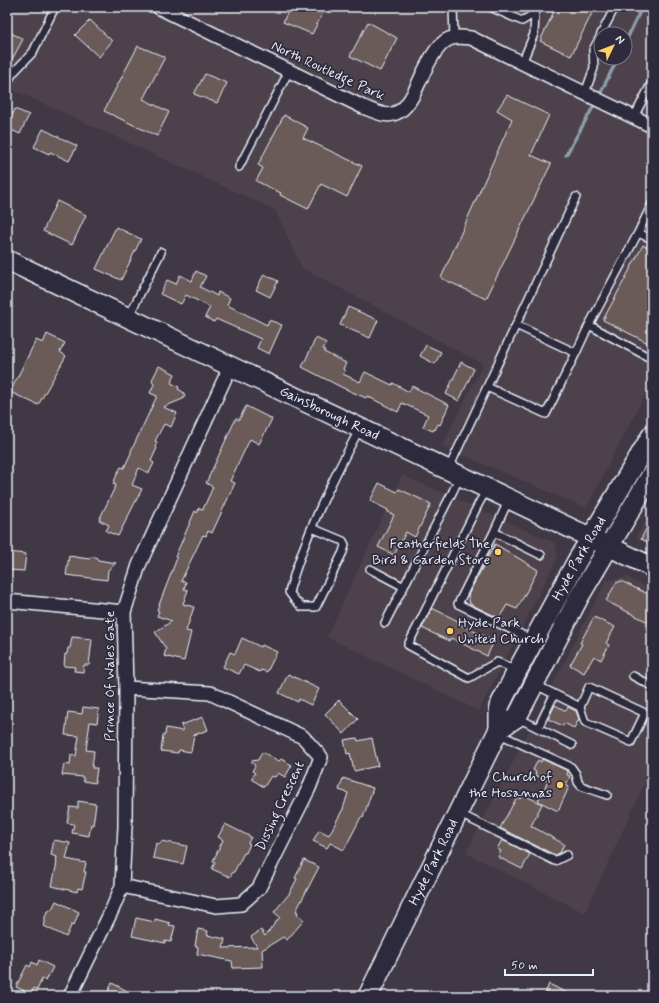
<svg xmlns="http://www.w3.org/2000/svg" width="659" height="1003" font-family="Mynerve,sans-serif">
  <style>
    .built { fill: #4d424b; fill-rule: evenodd }
    .lines { fill: none; stroke-linecap: round; stroke-linejoin: round }
    .stream { stroke: #8b9eab; stroke-width: 3.5 }
    .building { fill: #6a5a58; stroke: #e8f1f8 }
    .service-casing { stroke: #e8f1f8; stroke-width: 10 }
    .minor-casing { stroke: #e8f1f8; stroke-width: 16 }
    .secondary-casing { stroke: #e8f1f8; stroke-width: 22 }
    .service { stroke: #2f2a3d; stroke-width: 7 }
    .minor { stroke: #2f2a3d; stroke-width: 13 }
    .secondary { stroke: #2f2a3d; stroke-width: 19 }
    .poi-dot { fill: #ffd166; stroke: #2f2a3d; stroke-width: 1.5 }
    .labels { text-anchor: middle; dominant-baseline: central; stroke-width: 3.5; stroke-linejoin: round; paint-order: stroke }
    .street-label { font-size: 14px; fill: #e8f1f8; stroke: #2f2a3d }
    .poi-label { font-size: 14px; fill: #e8f1f8; stroke: #2f2a3d; text-anchor: end }
  </style>
  <rect width="100%" height="100%" fill="#413845"/>
  <filter id="ink" filterUnits="userSpaceOnUse"><feTurbulence type="fractalNoise" baseFrequency=".025" numOctaves="2"/><feDisplacementMap in="SourceGraphic" scale="8" xChannelSelector="R" yChannelSelector="G"/><feConvolveMatrix kernelMatrix="1 2 1 2 8 2 1 2 1" color-interpolation-filters="sRGB"/></filter>
  <g filter="url(#ink)">
    <path class="built" d="M7,7H652V381L586,508L442,446L483,364L302,268L275,210L7,87ZM601,34H625V58H601Z
      M402,475L555,543L558,557L479,711L327,637Z
      M652,510V545L636,538Z
      M627,577L652,590V767L585,913L466,853L606,581Z"/>
    <g class="lines">
      <path class="stream" d="M625,43L642,7
        M599,96L618,58
        M566,155L596,102"/>
    </g>
    <path class="building" d="M290,7H326L312,34L283,22Z
      M556,7H595L571,56L540,41Z
      M90,20L112,41L99,57L75,35Z
      M368,22L397,38L380,71L350,56Z
      M7,31L23,39L7,69Z
      M138,46L165,57L143,99L169,112L157,136L104,111Z
      M205,74L227,83L217,103L194,94Z
      M507,95L549,115L531,155L551,164L486,299L441,278L512,119L497,110Z
      M15,109L29,115L20,134L7,128Z
      M284,115L308,128L303,138L362,166L347,197L321,184L308,209L280,195L281,193L256,181L263,168L258,165Z
      M43,129L77,146L69,161L50,152L49,154L34,147Z
      M57,201L86,215L72,245L43,231Z
      M116,227L141,239L121,280L96,269Z
      M643,245L652,250V345L603,320Z
      M196,271L206,276L200,287L217,296L218,292L230,298L227,305L267,325L269,320L282,325L269,354L257,348L261,339L216,319L214,322L205,317L210,307L186,295L181,304L160,294L167,280L176,284L180,275L192,281Z
      M264,274L278,281L270,297L256,290Z
      M348,307L378,320L370,338L340,325Z
      M47,334L65,343L60,352L66,356L38,405L10,392L36,340L43,343Z
      M316,338L326,343L323,349L325,350L324,352L346,363L343,369L345,371L343,374L360,382L365,372L392,385L393,383L409,392L412,386L449,405L440,425L438,424L435,430L434,429L433,431L423,427L428,415L402,403L398,412L367,396L366,398L343,388L302,367Z
      M426,345L441,352L435,364L420,356Z
      M461,362L474,369L459,401L446,394Z
      M159,366L175,374L171,383L179,387L178,389L183,392L185,395L183,399L163,407L177,413L171,427L164,424L155,441L157,442L155,447L157,448L151,461L154,463L149,473L139,468L132,485L142,489L118,536L106,531L109,525L99,520L116,485L113,484L118,472L121,467L124,468L131,453V451L157,396L150,393L154,384L152,380Z
      M246,406L272,419L259,444L250,439L230,481L235,483L212,533L208,531L206,536L203,535L181,581L186,582L184,589L188,590L183,604L194,607L186,631L191,632L184,661L164,656L166,649L155,632L172,621L157,616L159,611L157,610L177,558L175,557L195,511L197,513L199,508L203,509L213,487L206,483L236,418L239,420Z
      M379,483L397,492L399,489L431,504L415,537L406,532L394,555L378,547L394,515L388,512V510L370,501Z
      M652,518V544L641,539Z
      M495,544L538,570L517,609L507,605L499,618L470,604L468,595Z
      M7,552L26,554L24,571L8,570Z
      M69,556L89,559L91,557H96L98,560L116,563L108,570L107,580L66,575Z
      M621,581L652,596V624L606,601L616,583Z
      M432,608L458,621L457,623L494,641L487,656L451,638L449,641L422,628Z
      M594,617L615,627L606,643L609,645L601,660L594,656L584,673L570,665L582,644L580,643Z
      M72,637L92,639L89,665H84L83,672L74,671L75,667L64,666L65,654H67L68,648H70Z
      M242,638L261,647L262,645L277,652L267,672L261,670L260,672L244,665L239,674L223,667L230,652L235,654Z
      M288,674L319,689L311,705L299,699L298,702L279,693Z
      M339,700L358,719L344,734L325,714Z
      M555,705L566,711L568,707L576,711L579,719L574,728L564,723L563,726L548,719Z
      M83,707L99,709L97,723L90,722L86,750L94,751L92,768H97L95,783L83,781V777L62,775L64,764L70,765L71,755L76,756L79,736L65,735L68,712L82,714Z
      M203,717L208,730L194,735L191,752L179,750L178,753L161,751L163,735H165L166,728L183,731L181,725Z
      M357,738L358,741L372,738L378,766L354,771L350,753L347,754L344,740Z
      M262,752L279,761L281,759L292,765L285,777L278,773L275,777L271,776L264,787L251,779L255,773L252,771L255,766L251,761L258,760Z
      M542,759L568,771L567,775L570,776L566,785L569,787L558,811L538,801L548,781L535,775L536,772L533,770L538,760L541,762Z
      M343,778L373,788L363,818L361,817L344,850L330,843L327,848L313,841L319,830L329,835L343,809L348,793L339,790Z
      M522,794L542,804L531,826L564,844L560,853L555,855L500,828L517,797L520,799Z
      M78,801L96,804L93,825L91,824L89,836L72,833L74,824L67,823L70,807L78,808Z
      M225,824L251,837L248,843L250,844L246,853H244L234,872H233L230,877L212,869L215,862L213,861L223,840L218,837Z
      M54,840L70,843L66,859L86,863L84,872H86L82,889L78,888L77,892L52,886L57,862H56L57,857L51,855Z
      M502,840L530,854L522,869L498,857L501,851L497,849Z
      M161,841L187,846L183,864L153,858L156,843L160,844Z
      M304,860L319,867L296,911L298,912L297,914L304,920L287,940L283,937L262,950L263,967L233,968L232,961L197,954L198,947L195,946L198,929L208,931L207,935L225,939L223,948L257,947L251,937L261,930L265,936L280,917L274,912L289,894L297,879L295,878Z
      M56,901L79,912L74,925L72,924L66,937L44,926L45,923V917L47,912L52,909Z
      M136,918L155,922V919L170,923L169,925L175,926L171,942L165,941V943L132,936Z
      M39,960L53,967L46,981L42,979L37,990L34,988L31,994L16,987L27,965L30,967L32,962L37,965Z
      M112,983L137,996H106Z
      M549,984L573,996H544Z"/>
    <g class="lines">
      <g class="service-casing">
        <path id="service" d="M453,7L454,38
          M490,7L522,21L535,13L538,7
          M601,34L615,7
          M522,63L534,34L535,13
          M7,83L13,73L33,52L55,7
          M585,93L594,68L593,50L601,35
          M634,117L652,82
          M239,167L289,71
          M638,233L652,204
          M652,239L638,233L589,325L652,359
          M128,318L161,252
          M516,325L576,353L589,325
          M487,387L546,414L576,353
          M448,470L576,197
          M487,489L479,503L408,645L469,678L497,662L516,670
          M509,499L494,532L458,604L533,640
          M312,528L343,541L345,545L343,552L316,607H302L294,599L289,592C305,535 332,480 360,428
          M494,532L541,555
          M370,569L404,587
          M385,623L453,491L460,476
          M633,676L650,685L652,682
          M534,684L580,707L589,687L645,713L631,742L585,722L580,707
          M518,718L572,745
          M538,728L554,695
          M497,733L571,767L576,774L578,782L581,786L607,795
          M458,813L555,861L567,855"/>
      </g>
      <g class="minor-casing">
        <path id="minor" d="M158,7L363,107C372,110 384,117 393,114C404,111 409,102 414,93C422,77 433,46 449,39C456,36 463,37 471,38L652,126
          M7,601L124,612
          M122,886L216,906L241,904L259,888L309,788L321,757L303,737L210,693L126,688
          M70,996L112,910L122,886L125,827L126,688L124,612L139,565L230,367"/>
      </g>
      <g class="secondary-casing">
        <g id="secondary">
          <path id="s1" d="M7,260L652,567"/>
          <path d="M499,729L517,717L579,597L652,474"/>
          <path id="s2" d="M368,996L499,729V707L517,671L577,561L652,435"/>
        </g>
      </g>
      <use href="#service" class="service"/>
      <use href="#minor" class="minor"/>
      <use href="#secondary" class="secondary"/>
    </g>
  </g>
  <g class="poi-dot">
    <circle cx="498" cy="552" r="4"/>
    <circle cx="450" cy="631" r="4"/>
    <circle cx="560" cy="785" r="4"/>
  </g>
  <g class="labels">
    <g class="street-label">
      <text transform="translate(328 71) rotate(25)">North Routledge Park</text>
      <text stroke="none"><textPath href="#s1" startOffset="357">Gainsborough Road</textPath></text>
      <text stroke="none"><textPath href="#s2" startOffset="488">Hyde Park Road</textPath></text>
      <text transform="translate(110 676) rotate(-90)">Prince Of Wales Gate</text>
      <text transform="translate(280 806) rotate(-65)">Dissing Crescent</text>
      <text stroke="none"><textPath href="#s2" startOffset="149">Hyde Park Road</textPath></text>
    </g>
    <g class="poi-label">
      <text x="490" y="544">Featherfields The<tspan x="490" dy="16">Bird &amp; Garden Store</tspan></text>
      <text x="458" y="623" text-anchor="start">Hyde Park<tspan x="458" dy="16">United Church</tspan></text>
      <text x="552" y="777">Church of<tspan x="552" dy="16">the Hosannas</tspan></text>
    </g>
  </g>
  <rect width="659" height="1003" fill="none" stroke="#2f2a3d" stroke-width="24"/>
  <rect x="12" y="12" width="635" height="979" fill="none" stroke="#e8f1f8" stroke-width="1.5" filter="url(#ink)"/>
  <g transform="translate(613 46) rotate(47)"><circle r="19" fill="#2f2a3d" stroke="#797a88"/>
  <path d="M0-3L7 15L0 10L-7 15Z" fill="#ffd166"/>
  <text y="-6" font-size="11" font-weight="bold" text-anchor="middle" fill="#e8f1f8">N</text>
  </g>
  <path d="M505 969v6h88v-6" fill="none" stroke="#e8f1f8" stroke-width="2"/>
  <text x="511" y="969" font-size="12" fill="#e8f1f8" stroke="#2f2a3d" stroke-width="3" paint-order="stroke">50 m</text>
</svg>
